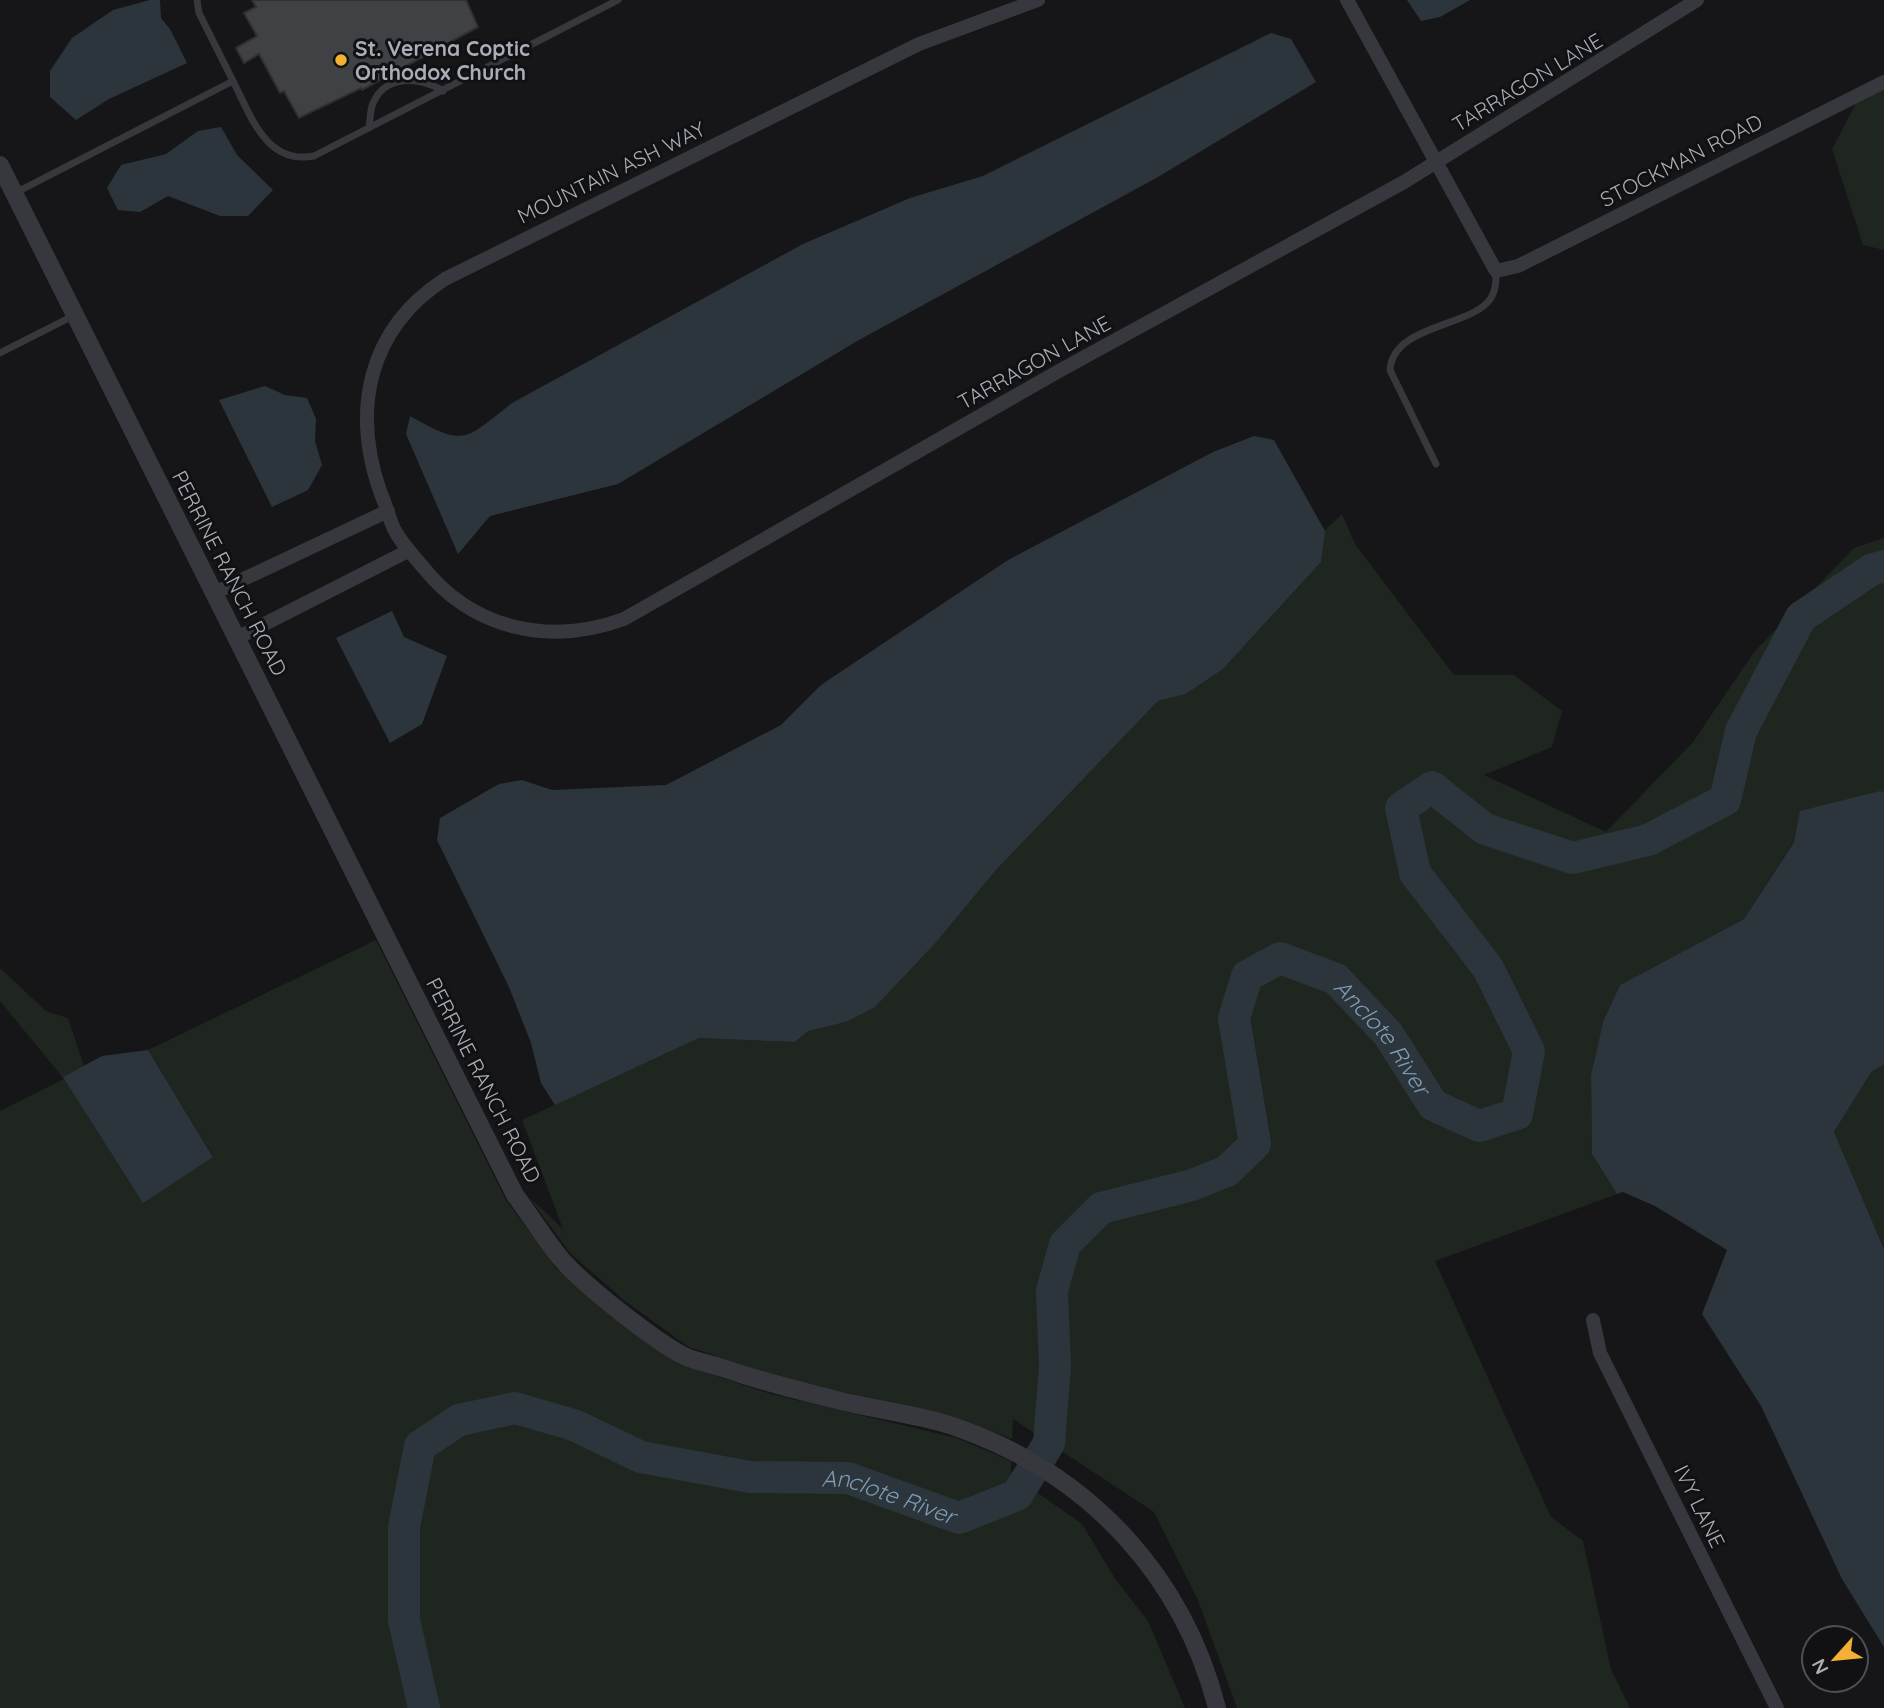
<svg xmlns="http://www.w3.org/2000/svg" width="1884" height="1708" font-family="Quicksand,sans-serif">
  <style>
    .green { fill: #1e261f }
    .water { fill: #2c353c }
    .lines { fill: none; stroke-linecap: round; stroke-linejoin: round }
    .river { stroke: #2c353c; stroke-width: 32 }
    .building { fill: #404145; stroke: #303034; stroke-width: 2 }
    .service { stroke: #37383d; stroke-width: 7 }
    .minor { stroke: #37383d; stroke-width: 14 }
    .tertiary { stroke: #37383d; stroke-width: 18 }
    .poi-dot { fill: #f2b134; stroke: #111113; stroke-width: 2.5 }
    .labels { text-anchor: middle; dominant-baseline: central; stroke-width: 6; stroke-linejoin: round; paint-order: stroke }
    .poi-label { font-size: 21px; font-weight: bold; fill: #a8adb8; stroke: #111113; text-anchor: start }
    .street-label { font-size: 21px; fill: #a8adb8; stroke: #111113 }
    .water-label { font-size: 23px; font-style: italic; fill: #7f9bb3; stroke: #111113 }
  </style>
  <rect width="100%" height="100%" fill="#161618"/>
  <path class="green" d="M1884,86V250L1863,245L1832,149L1862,92Z
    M1342,514L1355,544L1454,675H1514L1562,711L1552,747L1484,775L1606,832L1693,742L1754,652L1854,548L1884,538V792L1874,793L1794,841L1744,919L1620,985L1603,1022L1591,1075L1592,1154L1617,1194L1435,1261L1551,1517L1583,1541L1611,1669L1630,1708H1237L1198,1600L1154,1512L1013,1419L1012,1439L964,1420L778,1377L689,1347L625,1301L571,1254L528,1196L563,1229L522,1120L699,1038L795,1042L808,1031L846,1022L906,972L939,939L996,870L1158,701L1186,694L1223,669L1320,563L1323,532Z
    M376,940L506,1200L556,1268L611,1316L677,1363L771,1394L957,1438L1011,1461V1474L1082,1524L1116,1580L1148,1621L1185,1708H0V1111L64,1079L0,1001V968L46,1011L68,1018L84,1066L63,1077L213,1156L148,1050Z
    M1884,1065V1249L1834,1132L1872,1071Z"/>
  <path class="water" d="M150,0H160L161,18L170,29L187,63L109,99L76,120L50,97V71L72,38L113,10Z
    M1407,0H1470L1440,17L1421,21Z
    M1271,33L1291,39L1316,82L1158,177L859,340L618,484L490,516L458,554L406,434L410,416C465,447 464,441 512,403L803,244L910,198L983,176Z
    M221,127L237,155L273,190L248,216H220L168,196L140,212L118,210L107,188L121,165L166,154L198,131Z
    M265,386L285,395L307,398L316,419L315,441L322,465L308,490L272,507L219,400Z
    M1254,436L1274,440L1325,531L1321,562L1223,669L1186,694L1158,701L996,870L939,939L875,1007L846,1022L808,1031L795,1042L699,1038L555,1105L541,1083L531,1043L509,987L437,840L440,818L499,784L522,780L552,790L666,785L781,725L821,685L1008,560L1213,452Z
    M392,611L404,637L447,656L422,724L390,743L336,638Z
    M1880,791L1884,792V1065L1872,1071L1834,1132L1884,1249V1647L1842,1579L1761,1406L1702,1314L1727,1250L1655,1206L1623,1192L1617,1194L1592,1154L1591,1075L1603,1022L1620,985L1744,919L1794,842L1800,811Z
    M148,1050L213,1157L143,1203L63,1077L102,1056Z"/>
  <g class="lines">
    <path class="river" id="s1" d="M424,1708L404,1620V1527L420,1446L459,1420L515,1408L574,1425L641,1457L750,1477L848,1478L959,1518L1017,1495L1049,1443L1055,1367L1052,1291L1065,1244L1101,1208L1192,1185L1227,1171L1255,1144L1234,1018L1247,976L1280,958L1336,979L1388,1034L1433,1105L1479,1126L1517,1114L1529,1051L1488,968L1415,873L1401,808L1432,787L1485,829L1573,858L1648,840L1725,800L1741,731L1801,617L1871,570L1884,566"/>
  </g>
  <path class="building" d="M252,0H466L478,27L362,90L361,88L299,118L284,91L280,93L259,54L244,63L236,48L257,36L244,13L256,7Z"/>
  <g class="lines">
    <path class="service" d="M233,81C251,116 266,165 314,156L618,0
      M369,128C370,121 370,113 372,106C383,74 421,76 443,91
      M15,193L233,81L199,13L197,0
      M0,353L75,315
      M1436,464L1390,370C1393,324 1473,327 1491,298C1496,290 1496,280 1496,271"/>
    <path class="minor" d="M1038,0L919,44L445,279C368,329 351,410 381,494C386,505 389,518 394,529C401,543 413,555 423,567C473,630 550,646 624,619L1059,371L1404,182L1697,0
      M1347,0L1496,271L1518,266L1884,82
      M214,593L388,511
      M237,638L408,551
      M1593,1320L1600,1353L1777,1708"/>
    <path class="tertiary" d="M0,165L515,1195C531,1216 545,1240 562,1260C585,1286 651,1338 682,1355C694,1361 710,1364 723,1368C763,1382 804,1392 845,1402C884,1411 927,1416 964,1430C1091,1477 1183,1576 1217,1708"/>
  </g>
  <circle class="poi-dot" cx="341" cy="60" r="7"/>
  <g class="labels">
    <g class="poi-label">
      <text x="355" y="48">St. Verena Coptic<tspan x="355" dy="24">Orthodox Church</tspan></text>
    </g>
    <g class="street-label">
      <text transform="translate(1527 82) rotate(-31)">TARRAGON LANE</text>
      <text transform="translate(1681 160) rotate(-27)">STOCKMAN ROAD</text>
      <text transform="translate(611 172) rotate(-26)">MOUNTAIN ASH WAY</text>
      <text transform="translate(1034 362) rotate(-29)">TARRAGON LANE</text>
      <text transform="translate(230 573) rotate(63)">PERRINE RANCH ROAD</text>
      <text transform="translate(484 1080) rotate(63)">PERRINE RANCH ROAD</text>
      <text transform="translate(1700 1506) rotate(64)">IVY LANE</text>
    </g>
    <g class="water-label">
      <text stroke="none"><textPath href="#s1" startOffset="1722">Anclote River</textPath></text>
      <text stroke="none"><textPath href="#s1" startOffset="758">Anclote River</textPath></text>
    </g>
  </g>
  <g transform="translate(1835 1659) rotate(243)"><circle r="33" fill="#111113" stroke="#4d4f55" stroke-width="2"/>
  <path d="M0-5L12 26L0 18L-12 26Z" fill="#f2b134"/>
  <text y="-10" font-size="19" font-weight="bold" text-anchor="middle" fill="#a8adb8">N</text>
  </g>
</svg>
